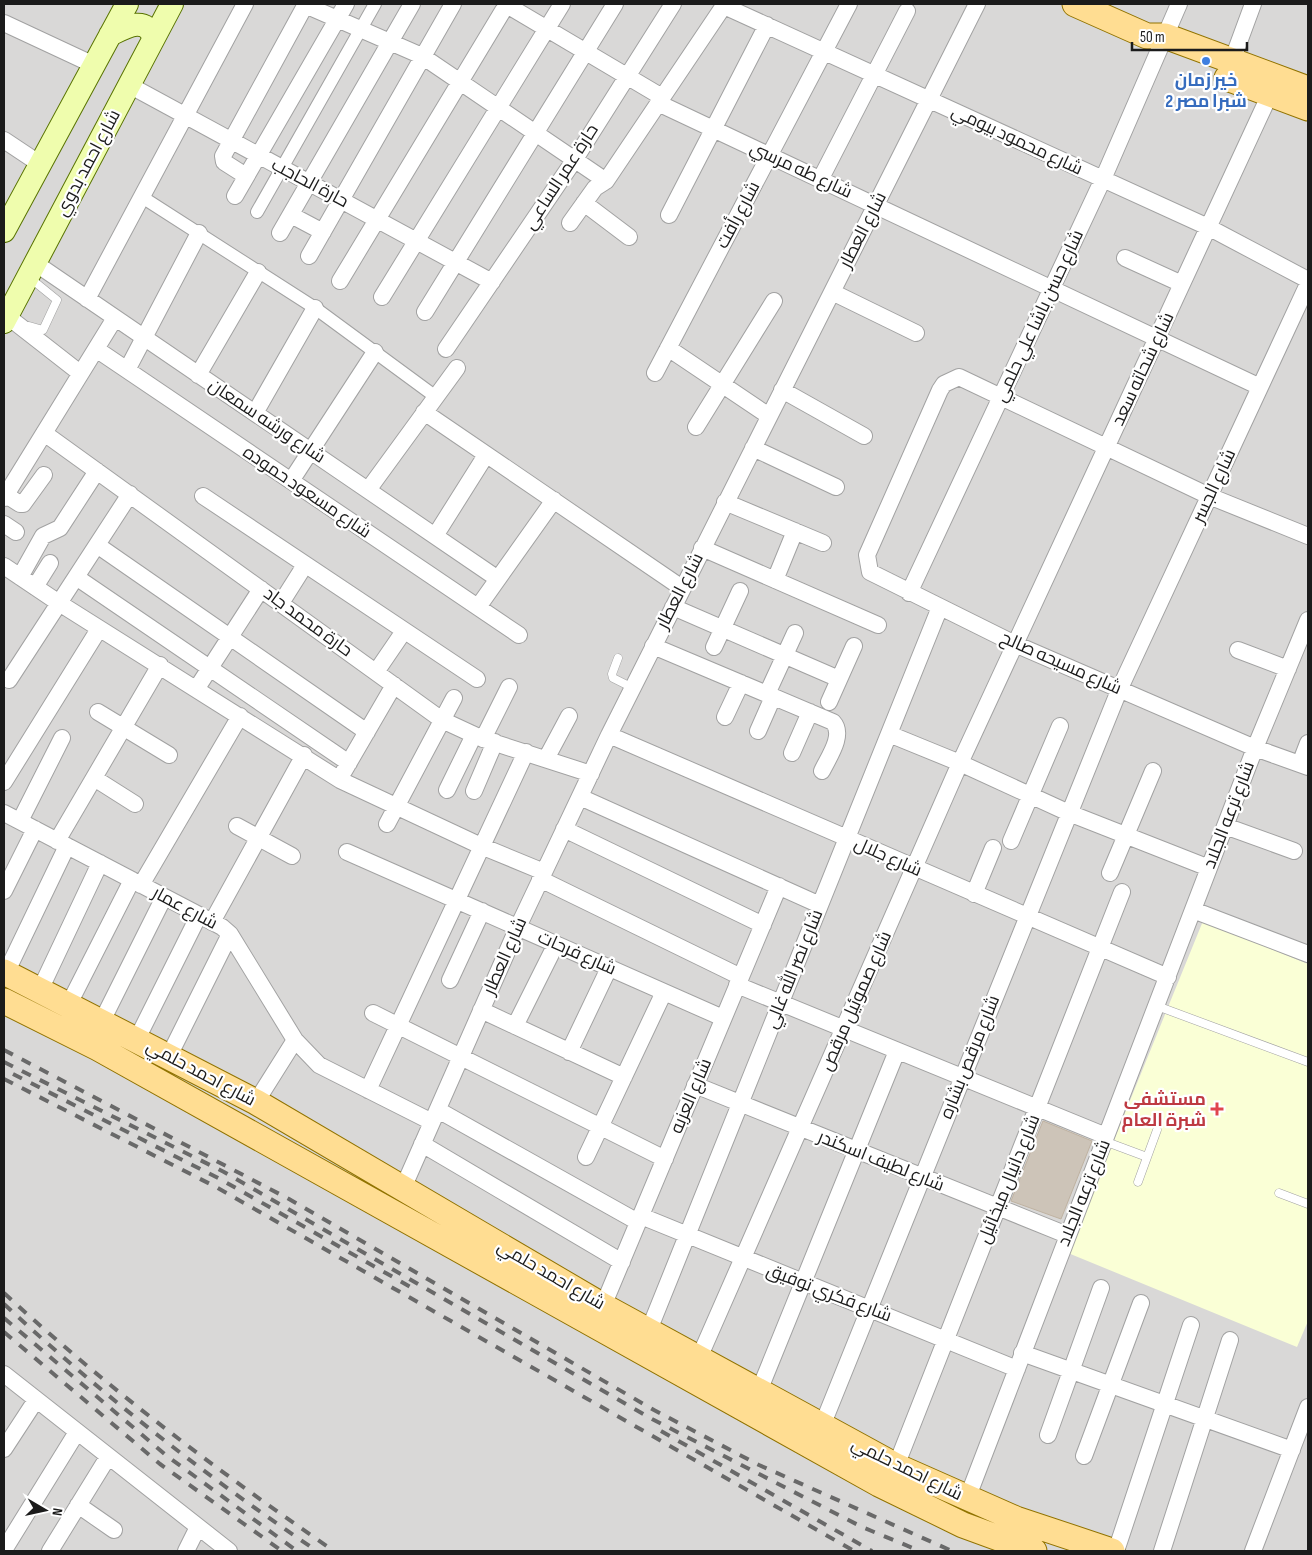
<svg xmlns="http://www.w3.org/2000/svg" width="1312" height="1555" font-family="'Sofia Sans Condensed',Cairo,sans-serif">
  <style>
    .residential { fill: #d9d8d7 }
    .education { fill: #faffd6 }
    .building { fill: #cdc4b8; stroke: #bfb2a1 }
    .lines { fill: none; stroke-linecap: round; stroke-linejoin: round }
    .service-casing { stroke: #a2a2a2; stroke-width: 9 }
    .pedestrian-casing { stroke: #a2a2a2; stroke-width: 14 }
    .minor-casing { stroke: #a2a2a2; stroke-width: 18 }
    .secondary-casing { stroke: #587300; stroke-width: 24 }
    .primary-casing { stroke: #917300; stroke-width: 27 }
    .service { stroke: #fff; stroke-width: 8 }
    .pedestrian { stroke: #fff; stroke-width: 12 }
    .minor { stroke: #fff; stroke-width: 16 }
    .secondary { stroke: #effdad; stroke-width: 22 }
    .primary { stroke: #ffdd92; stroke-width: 25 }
    .rail { stroke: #696969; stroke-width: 4; stroke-dasharray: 10 10; stroke-linecap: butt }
    .shop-dot { fill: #3f7fe0; stroke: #fff; stroke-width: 2 }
    .health-dot { fill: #e0444e; stroke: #fff; stroke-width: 2 }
    .labels { text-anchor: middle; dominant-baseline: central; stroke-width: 4.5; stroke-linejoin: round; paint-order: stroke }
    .shop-label { font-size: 18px; font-weight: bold; fill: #366cbe; stroke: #fff }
    .street-label { font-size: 18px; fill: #1b1b1b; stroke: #fff }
    .health-label { font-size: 18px; font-weight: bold; fill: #be3a42; stroke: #fff; text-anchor: end }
  </style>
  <rect width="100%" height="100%" fill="#edeadf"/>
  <path class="residential" d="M4,4H1308V1551H4Z"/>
  <path class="education" d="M1203,921L1308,964V1321L1297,1347L1068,1253Z"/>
  <path class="building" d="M1043,1121L1092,1141L1061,1219L1011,1201Z"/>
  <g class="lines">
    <g class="service-casing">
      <path id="service" d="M29,326L43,330L57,300L30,278
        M618,658L612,674L613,678L633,688
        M1157,1006L1308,1062
        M1104,1141L1147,1157
        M1138,1182L1157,1130
        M1279,1193L1308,1204"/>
    </g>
    <g class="pedestrian-casing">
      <path id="pedestrian" d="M142,197L315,308L436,397
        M257,212L375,4"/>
    </g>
    <g class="minor-casing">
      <path id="minor" d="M505,4L662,97
        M305,5L422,56L606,181
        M724,6L1208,227L1308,280
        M4,23L94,65
        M1232,61L1253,4
        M129,85L492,282
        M658,103L1260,387
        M4,140L40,164
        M246,176L224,162L223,156L306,4
        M820,180L907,11
        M235,196L346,4
        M584,203L629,237
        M291,215L323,232
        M669,215L767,25
        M570,223L595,188L606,181L725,4
        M280,233L412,4
        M309,256L453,4
        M1125,258L1182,284
        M35,263L498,579
        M340,281L507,4
        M832,292L916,333
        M382,297L562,4
        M87,299L245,4
        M425,312L615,4
        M7,316L80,373
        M668,348L769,416
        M96,349L519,635
        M446,349L575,159L673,4
        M127,370L199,233
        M655,373L849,4
        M198,375L258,272
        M782,390L864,436
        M424,412L682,588
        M255,413L315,308
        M696,427L774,301
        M44,433L442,720L483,739L591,774
        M753,448L836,487
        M291,481L375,352
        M368,490L457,368
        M6,495L20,504H23L44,475
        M203,496L477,679
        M4,498L115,318
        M725,502L823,543
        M4,524L16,532
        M435,536L486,455
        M1308,536L1209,496L959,377L944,384L940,390L867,555L870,572L1015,644L1255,748L1308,767
        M97,545L367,732
        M702,548L878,625
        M4,566L59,603L340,780L481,846L544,872
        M20,577L43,536L60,528L97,471
        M76,577L349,763
        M775,580L795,531
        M35,587L50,563
        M909,593L1103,179L1179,4
        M281,603L305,565
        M478,607L554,500
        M673,607L839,679
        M653,646L833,722C845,735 828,758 822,771
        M714,647L740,591
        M1238,650L1288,669
        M376,672L404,631
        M9,680L130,494
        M197,688L261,589
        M767,694L795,633
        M829,702L854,646
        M98,712L169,755
        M725,717L741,683
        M758,731L773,697
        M889,734L960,763L1069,813L1209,868
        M609,735L1168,977
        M483,739L509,687
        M792,753L810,712
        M546,759L569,716
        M1300,764L1308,743
        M344,771L394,685
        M94,778L135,804
        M4,782L99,629
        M447,790L474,735
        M474,791L495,742
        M580,797L820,905
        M4,813L222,927L230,934L295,1040L319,1065L432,1122
        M20,821L62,738
        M387,824L454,698
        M237,826L292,856
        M1225,826L1294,851
        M564,829L763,925
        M57,841L160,665
        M1011,841L1060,726
        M347,852L723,1018
        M1110,873L1153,771
        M540,879L741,977
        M141,885L240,716
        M4,891L35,829
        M974,894L993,848
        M1193,910L1308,954
        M212,922L304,755
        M6,973L67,846
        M450,980L482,911
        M737,985L1106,1136
        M40,990L100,863
        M69,1004L132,880
        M481,1010L624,1077
        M373,1013L665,1159
        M102,1021L164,897
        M515,1026L556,944
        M137,1039L199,915
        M569,1052L609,968
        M169,1056L230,934
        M695,1085L1067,1235
        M368,1090L526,752
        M256,1102L295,1040
        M438,1110L638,1222
        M422,1144L622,1262
        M586,1157L664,992
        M403,1188L518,927L609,735L977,4
        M641,1216L1017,1369
        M603,1306L779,886
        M649,1330L940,607
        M1022,1353L1292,1450
        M699,1358L960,763L1270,94
        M4,1374L229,1551
        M759,1391L897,1051
        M822,1426L1120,688L1308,284
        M1048,1435L1101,1288
        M4,1449L36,1400
        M1084,1456L1141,1303
        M896,1466L1122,892
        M967,1499L1255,748L1308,620
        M78,1505L114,1530
        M4,1550L77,1432
        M50,1551L108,1457
        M186,1551L198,1527
        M1116,1551L1191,1325
        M1162,1551L1230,1340
        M1253,1551L1308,1407"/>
    </g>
    <g class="secondary-casing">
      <path id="secondary" d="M110,35C126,27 145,15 154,38
        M4,231L127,4
        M4,322L172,4"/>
    </g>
    <g class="primary-casing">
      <path id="primary" d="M1075,4L1147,36H1165L1308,89
        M1227,78L1308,108
        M4,972L256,1102L603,1306L896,1466L1016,1519L1112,1551
        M4,1001L98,1048L879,1484L963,1525L1034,1551"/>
    </g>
    <use href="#service" class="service"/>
    <use href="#pedestrian" class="pedestrian"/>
    <use href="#minor" class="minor"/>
    <use href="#secondary" class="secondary"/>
    <use href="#primary" class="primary"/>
    <path class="rail" d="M4,1050L289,1199L654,1410L759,1465L952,1551
      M4,1062L224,1172L652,1419L862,1527L920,1551
      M13,1074L220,1179L414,1289
      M4,1079L216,1187L854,1551
      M4,1293C106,1387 219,1472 334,1551
      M4,1304C101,1394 207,1477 317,1551
      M4,1318L167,1456L297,1551
      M4,1332L160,1464L282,1551
      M661,1431L872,1551"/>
  </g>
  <circle class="shop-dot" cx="1206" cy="61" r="5"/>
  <path class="health-dot" d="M1214.5 1101.5h5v5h5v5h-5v5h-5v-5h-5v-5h5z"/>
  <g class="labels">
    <g class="shop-label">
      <text x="1206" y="80">خير زمان<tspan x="1206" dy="21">شبرا مصر 2</tspan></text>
    </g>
    <g class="street-label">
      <text transform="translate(1017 140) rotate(25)">شارع محمود بيومي</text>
      <text transform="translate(88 163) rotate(-62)">شارع احمد بدوي</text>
      <text transform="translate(801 170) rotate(25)">شارع طه مرسي</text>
      <text transform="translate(561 177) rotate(-57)">حارة عمر الساعي</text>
      <text transform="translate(310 183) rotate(28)">حارة الحاجب</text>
      <text transform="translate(738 215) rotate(-62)">شارع رأفت</text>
      <text transform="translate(863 230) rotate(-63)">شارع العطار</text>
      <text transform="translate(1039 316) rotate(-65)">شارع حسن باشا علي حلمي</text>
      <text transform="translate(1143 369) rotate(-65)">شارع شحاته سعد</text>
      <text transform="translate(267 421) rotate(34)">شارع ورشه سمعان</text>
      <text transform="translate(1214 486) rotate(-65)">شارع الجسر</text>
      <text transform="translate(307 492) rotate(34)">شارع مسعود حموده</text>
      <text transform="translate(680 591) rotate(-63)">شارع العطار</text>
      <text transform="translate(308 622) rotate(36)">حارة محمد جاد</text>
      <text transform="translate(1061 663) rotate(24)">شارع مسيحه صالح</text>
      <text transform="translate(1229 815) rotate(-69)">شارع ترعه الجلاد</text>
      <text transform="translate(888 857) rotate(24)">شارع جلال</text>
      <text transform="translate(185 908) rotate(28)">شارع عمار</text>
      <text transform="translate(577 953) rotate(24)">شارع فرحات</text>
      <text transform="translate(505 956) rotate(-66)">شارع العطار</text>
      <text transform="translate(794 969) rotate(-68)">شارع نصر الله غالي</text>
      <text transform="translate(856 1001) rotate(-66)">شارع صموئيل مرقص</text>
      <text transform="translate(970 1057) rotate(-68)">شارع مرقص بشاره</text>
      <text transform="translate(201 1073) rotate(28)">شارع احمد حلمي</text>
      <text transform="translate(691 1096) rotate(-67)">شارع العزبه</text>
      <text transform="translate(881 1161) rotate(22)">شارع لطيف اسكندر</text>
      <text transform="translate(1009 1179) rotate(-68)">شارع دانيال ميخائيل</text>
      <text transform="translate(1084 1193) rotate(-68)">شارع ترعه الجلاد</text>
      <text transform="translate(551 1275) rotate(30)">شارع احمد حلمي</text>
      <text transform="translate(829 1293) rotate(21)">شارع فكري توفيق</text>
      <text transform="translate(907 1469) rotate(26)">شارع احمد حلمي</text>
    </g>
    <g class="health-label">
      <text x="1206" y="1099">مستشفى<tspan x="1206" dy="21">شبرة العام</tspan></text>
    </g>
  </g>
  <rect width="1312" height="1555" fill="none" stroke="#1b1b1b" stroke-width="10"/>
  <g transform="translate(45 1510) rotate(99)" stroke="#ffffff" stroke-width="4" paint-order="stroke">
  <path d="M0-4L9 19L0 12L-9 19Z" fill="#1b1b1b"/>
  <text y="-8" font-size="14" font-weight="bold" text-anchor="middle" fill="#1b1b1b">N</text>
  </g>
  <path d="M1132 42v8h115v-8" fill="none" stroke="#1b1b1b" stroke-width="2.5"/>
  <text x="1140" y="42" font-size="15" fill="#1b1b1b" stroke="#ffffff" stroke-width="4" paint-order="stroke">50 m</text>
</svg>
